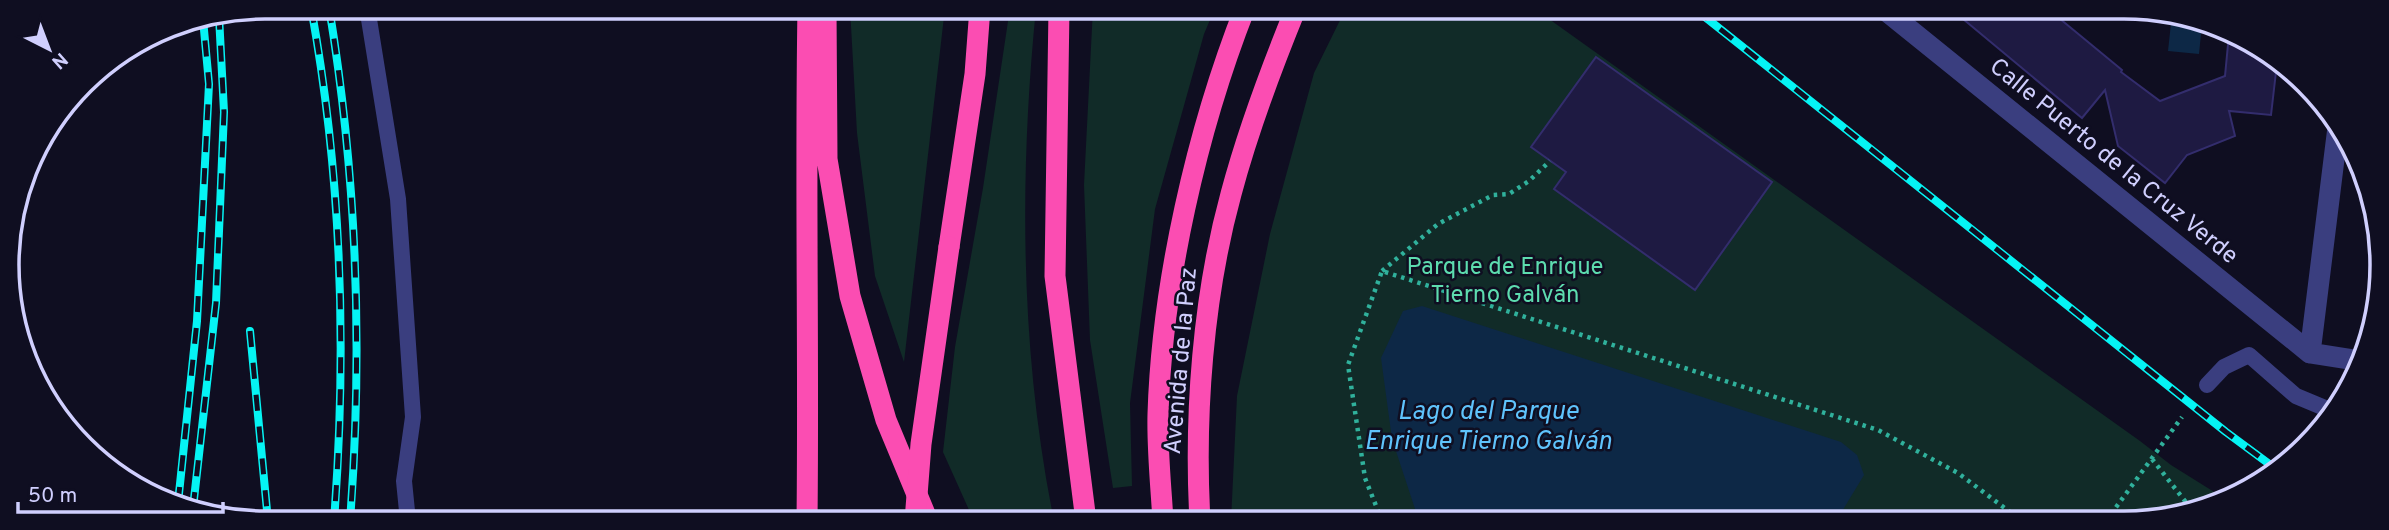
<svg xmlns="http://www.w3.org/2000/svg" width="2389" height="530" font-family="Overpass,sans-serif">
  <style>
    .green { fill: #112b28 }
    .water { fill: #0d2846 }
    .building { fill: #1e1a42; stroke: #332d6d; stroke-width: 2 }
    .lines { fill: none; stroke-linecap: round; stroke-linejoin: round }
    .path { stroke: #30b19c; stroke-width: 4.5; stroke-dasharray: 3.5 5; stroke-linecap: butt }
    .lane { stroke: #3a3e7f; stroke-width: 16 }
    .street { stroke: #3a3e7f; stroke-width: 21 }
    .highway { stroke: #fb4db2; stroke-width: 21 }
    .rail-casing { stroke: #05f4f4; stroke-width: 8 }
    .rail { stroke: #0f0e21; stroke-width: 5; stroke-dasharray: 16; stroke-linecap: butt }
    .highway-bridge { stroke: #fb4db2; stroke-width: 21 }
    .labels { text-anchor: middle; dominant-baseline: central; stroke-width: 5; stroke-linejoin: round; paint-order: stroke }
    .street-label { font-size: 24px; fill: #d0cffe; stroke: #0f0e21 }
    .park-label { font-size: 24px; fill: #5ddcaf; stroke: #0f0e21 }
    .water-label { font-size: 26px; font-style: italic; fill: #5fc3fc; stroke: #0f0e21 }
    .rim { fill: none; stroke: #d0cffe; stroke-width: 3.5 }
  </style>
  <rect width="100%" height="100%" fill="#0f0e21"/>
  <path class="green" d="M850,8H945L904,362L875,276L857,133Z
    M1010,8H1036C1019,179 1020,352 1054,521H974L943,452L955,347L983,188Z
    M1093,8H1215L1204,34L1155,209L1130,403L1132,486L1113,488L1090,340L1084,185Z
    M1346,8L1535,9L2140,441L2171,465L2227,500L2157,521H1231L1237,396L1270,234L1314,73Z"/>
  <path class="water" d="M2172,14L2202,24L2199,54L2168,51Z
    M1422,306L1841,442L1857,455L1864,475L1841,513L1840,521H1419L1392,439L1381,358L1403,311Z"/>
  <path class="building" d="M1951,9H2048L2122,70L2121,72L2160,101L2225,76L2229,34L2253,42L2277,63L2271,115L2229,111L2235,136L2187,155L2165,183L2118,146L2105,90L2082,118Z
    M1596,57L1772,182L1695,290L1554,189L1566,172L1531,147Z"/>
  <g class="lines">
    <path class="path" d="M1382,271L1438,224L1493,195L1509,194L1529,181L1550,161
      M2152,459L2192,510
      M1382,521L1365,478L1348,365L1382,271L1878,430L1958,473L2022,521
      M2106,521L2182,417"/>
    <path class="lane" d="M367,7L398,199L413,417L404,481L408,521
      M2207,385L2224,367L2249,355L2296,396L2332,411"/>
    <path class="street" d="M1884,9L2310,353L2361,361
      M2310,353L2338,127"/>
    <path class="highway" d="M826,8L827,159L850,296L886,420L928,521
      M1059,8L1055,276L1086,521
      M949,247L975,74L980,8
      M807,521C809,350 805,179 808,8
      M1163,521C1161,486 1157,449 1158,414C1162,283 1197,130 1245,8
      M1200,521C1194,415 1203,296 1231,194C1248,130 1271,69 1296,8"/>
    <g class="rail-casing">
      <path id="rail" d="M311,7C342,177 347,349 334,521
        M329,7C357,177 363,349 350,521
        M1695,9L2226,432L2276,469
        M250,331L268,521
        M178,503L197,321L209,84L203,19
        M193,508L216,303L224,112L219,16"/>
    </g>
    <use href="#rail" class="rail"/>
    <path class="highway-bridge" d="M915,521L921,444L949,247"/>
  </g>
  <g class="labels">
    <g class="street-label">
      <text transform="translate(2113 162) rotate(39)">Calle Puerto de la Cruz Verde</text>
      <text transform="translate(1182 361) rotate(-85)">Avenida de la Paz</text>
    </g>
    <g class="park-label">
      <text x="1505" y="268">Parque de Enrique<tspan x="1505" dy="28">Tierno Galván</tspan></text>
    </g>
    <g class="water-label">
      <text x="1488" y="412">Lago del Parque<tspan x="1488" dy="30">Enrique Tierno Galván</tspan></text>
    </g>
  </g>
  <path d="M0 0H2389V530H0ZM265 19H2124A246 246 0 0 1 2370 265V265A246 246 0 0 1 2124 511H265A246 246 0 0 1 19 265V265A246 246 0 0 1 265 19Z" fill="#0f0e21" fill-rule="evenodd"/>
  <path class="rim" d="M265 19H2124A246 246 0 0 1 2370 265V265A246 246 0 0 1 2124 511H265A246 246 0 0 1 19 265V265A246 246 0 0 1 265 19Z"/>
  <g transform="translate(49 49) rotate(138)" stroke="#0f0e21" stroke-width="5" paint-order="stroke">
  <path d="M0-5L12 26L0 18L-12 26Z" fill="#d0cffe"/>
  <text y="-10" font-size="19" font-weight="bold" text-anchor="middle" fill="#d0cffe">N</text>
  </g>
  <path d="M18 502v10h205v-10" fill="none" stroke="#d0cffe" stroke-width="3.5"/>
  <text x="28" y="502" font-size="21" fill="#d0cffe" stroke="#0f0e21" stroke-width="5" paint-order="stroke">50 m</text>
</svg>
